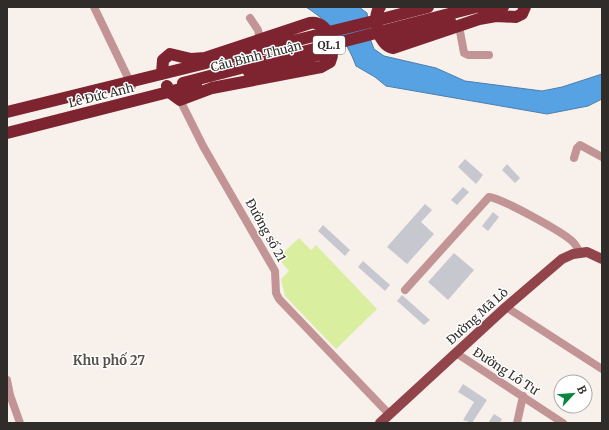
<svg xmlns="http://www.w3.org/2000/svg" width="609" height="430" font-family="Merriweather,serif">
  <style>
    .green { fill: #d9ef9f }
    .water { fill: #57a2e3; stroke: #4b7fac }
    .building { fill: #c7c7cf }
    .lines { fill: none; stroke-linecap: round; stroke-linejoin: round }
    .minor { stroke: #c29495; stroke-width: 8 }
    .major { stroke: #91444a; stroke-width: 10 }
    .highway { stroke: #7d2430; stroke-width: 12 }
    .highway-bridge { stroke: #7d2430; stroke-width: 12 }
    .labels { text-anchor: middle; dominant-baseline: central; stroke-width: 3; stroke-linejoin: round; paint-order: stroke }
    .shield { fill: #fff; stroke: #6d6b6a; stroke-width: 1 }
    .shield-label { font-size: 11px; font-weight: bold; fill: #2f2c2a }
    .street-label { font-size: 12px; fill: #2f2c2a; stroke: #fff }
    .neighbourhood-label { font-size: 13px; font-weight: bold; fill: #56504b; stroke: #fff }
  </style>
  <rect width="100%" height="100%" fill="#f8f1eb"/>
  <path class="green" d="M299,238L311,250L316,245L377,309L336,349L285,296L281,279L289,271L278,258Z"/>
  <path class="water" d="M306,7H359L367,13L371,41L374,49L384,56L436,68L465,81L542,91L562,87L602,74V99L588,106L547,114L386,86L375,77L356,66C346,38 330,23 306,7Z"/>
  <path class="building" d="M465,159L483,175L476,184L458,167Z
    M507,164L520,178L515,183L502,170Z
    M463,187L469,192L457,205L451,200Z
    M425,204L432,210L421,222L434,234L407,264L387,247Z
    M493,212L499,217L488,231L482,226Z
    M323,225L350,250L345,256L318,231Z
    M454,253L474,270L448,300L428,282Z
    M363,261L390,285L385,291L358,267Z
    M402,295L430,320L424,325L397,301Z
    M463,384L487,400L472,423L463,420L474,402L458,392Z
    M494,414L502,419L500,423H488Z"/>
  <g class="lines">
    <path class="minor" d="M94,7L132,86
      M250,18L258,30L260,39
      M459,26L464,53L468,55H489
      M180,100L203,146L275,271L276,293L279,299L389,414
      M574,158L577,148L580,145L602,157
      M405,290L489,197C503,199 563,232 573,242C576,245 578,249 580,253
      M506,307L602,369
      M456,353L563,423
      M7,380L10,395L20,423
      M517,423L523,396"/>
    <path class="major" d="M380,423L506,307L562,259L573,254L587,252L602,259"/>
    <path class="highway" d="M380,7C371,17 379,46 393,48L479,19L496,16L516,17L522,14L525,7
      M484,12L503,7
      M378,20L428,7
      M384,39L450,21
      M224,59L325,33
      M249,72L330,52
      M162,74L163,60L170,54L191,59L205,58L310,23C328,20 337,47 330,62L321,67L212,88L180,100L169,92L167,86
      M7,112L206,63
      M7,133L196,85"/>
    <path class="highway-bridge" d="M325,33L378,20
      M183,83L476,7"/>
  </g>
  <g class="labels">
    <rect class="shield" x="313" y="36" width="32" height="18" rx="3"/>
    <g class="shield-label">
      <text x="329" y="45">QL.1</text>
    </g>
    <g class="street-label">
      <text transform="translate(256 56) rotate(-14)">Cầu Bình Thuận</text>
      <text transform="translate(101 95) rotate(-14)">Lê Đức Anh</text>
      <text transform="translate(266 230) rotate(61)">Đường số 21</text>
      <text transform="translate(477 316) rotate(-42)">Đường Mã Lò</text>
      <text transform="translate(506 371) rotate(33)">Đường Lô Tư</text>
    </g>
    <g class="neighbourhood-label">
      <text x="109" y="360">Khu phố 27</text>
    </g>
  </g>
  <rect width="609" height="430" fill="none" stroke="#2f2c2a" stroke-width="16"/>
  <g transform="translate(573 394) rotate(64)"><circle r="19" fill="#ffffff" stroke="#acabaa"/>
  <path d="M0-3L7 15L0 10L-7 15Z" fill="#0a853e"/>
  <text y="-6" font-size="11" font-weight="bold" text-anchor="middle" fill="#2f2c2a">B</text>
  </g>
</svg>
